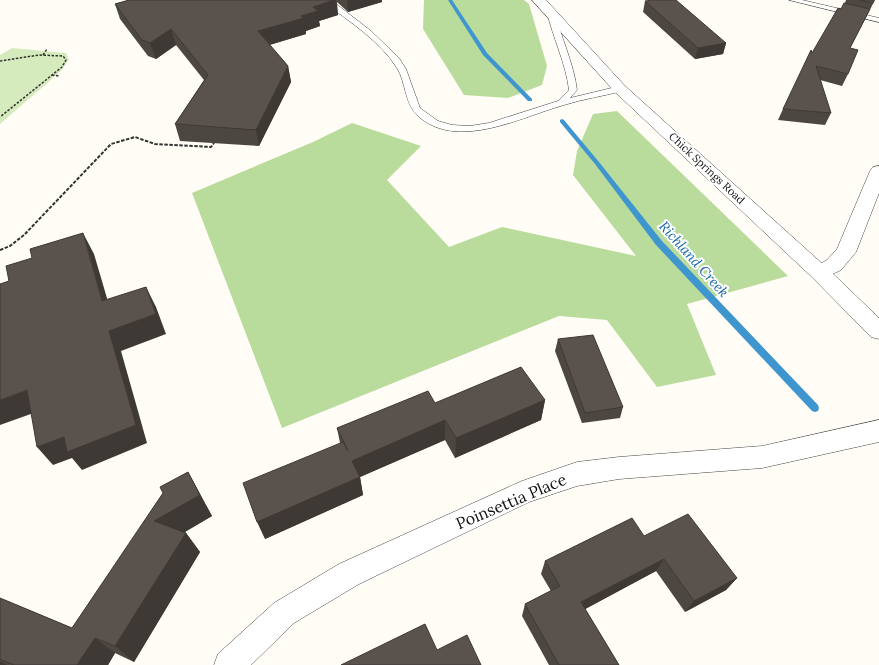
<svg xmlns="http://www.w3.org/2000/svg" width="879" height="665" font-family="Lora,serif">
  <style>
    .green { fill: #d5ebbd }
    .forest { fill: #b9dc9c }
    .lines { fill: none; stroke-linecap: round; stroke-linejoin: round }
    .stream { fill: #3f96cf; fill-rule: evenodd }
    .service-casing { stroke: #444; stroke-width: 1 }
    .minor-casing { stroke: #444; stroke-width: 1 }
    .tertiary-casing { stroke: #444; stroke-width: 1 }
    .path-far1 { stroke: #333; stroke-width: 1.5; stroke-dasharray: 2.5 1.5; stroke-linecap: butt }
    .path { stroke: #333; stroke-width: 2; stroke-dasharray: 3.5 1.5; stroke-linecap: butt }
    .service { fill: #fff; fill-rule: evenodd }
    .minor { fill: #fff; fill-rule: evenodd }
    .tertiary { fill: #fff; fill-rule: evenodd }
    .wall { fill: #4d4742 }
    .shaded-wall { fill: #3f3936 }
    .building { fill: #5a524d; stroke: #3f3936 }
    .labels { text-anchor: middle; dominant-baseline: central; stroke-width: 4; stroke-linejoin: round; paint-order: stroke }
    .far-street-label { font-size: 11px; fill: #111; stroke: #fff }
    .water-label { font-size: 14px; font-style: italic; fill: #1768a6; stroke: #fff }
    .near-street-label { font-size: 16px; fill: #111; stroke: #fff }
  </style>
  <rect width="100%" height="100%" fill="#fffdf5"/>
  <path class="green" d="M12,48L66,53L69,59L61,71L0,124V55Z"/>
  <path class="forest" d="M424,0H524L529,4L547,66L542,85L508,98L464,95L423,29Z
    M617,111L788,276L687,304L716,375L657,387L607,320L559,316L282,428L192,193L313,142L352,123L421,146L387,180L449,247L502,227L636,256L573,175L577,151L593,114Z"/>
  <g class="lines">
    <path class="stream" d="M448,0H452L487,53L532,99V101H528L483,55Z
      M562,119L564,120L599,162L662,241L818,405L819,408L818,411L815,412L812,411L656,245L595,164L560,122V120Z"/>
    <g class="service-casing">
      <path id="service" d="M325,0H331L371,31L399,58L406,69L420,108L438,121L452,125L470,126L489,123L558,101L569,90C566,64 553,38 547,12L551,10L555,12C561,38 574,64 577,90L570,98L620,86L624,89L623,91C603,96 583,99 564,105C521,117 456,152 417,115C404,102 406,82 397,68C380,41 350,22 325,3Z
        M789,0H802L879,18V22Z"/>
    </g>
    <g class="minor-casing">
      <path id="minor" d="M879,166V193L856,252L841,270L820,280L813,278L810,273L813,268L827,260L837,249L870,171L873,167Z
        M879,420V442L762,468L619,479L577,486L529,502L359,584L294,623L251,665H214L218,654L274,603L339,564L522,481L577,462L619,457L762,446Z"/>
    </g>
    <g class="tertiary-casing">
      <path id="tertiary" d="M532,0H546L625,86L827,268L879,318V339L871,337L813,278L615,92Z"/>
    </g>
    <path class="path-far1" d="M43,55L47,49
      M0,61L39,55L63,56L66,60L62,67L0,117
      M52,75L59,76"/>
    <path class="path" d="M0,250L10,246L24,235L111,144L135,137L155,144L211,147L214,143"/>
    <use href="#service" class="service"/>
    <use href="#minor" class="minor"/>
    <use href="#tertiary" class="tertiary"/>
  </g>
  <path class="wall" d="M129,0H382V2L348,12L337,2L338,15L319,21L320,26L306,31V34L270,45L288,66L291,82L259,146L180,141L175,124L204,80L176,45L156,59L148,56L120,19L115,4Z
    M846,0H875L850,48L848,74L842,86L820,80L831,113L825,125L778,120L783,109L812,53L845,3Z
    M645,1L726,43L723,54L695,59L643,12Z
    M558,339L623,407L620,418L582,423L555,351Z
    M545,400L541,420L455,458L445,440L360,477L363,495L265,539L340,443L337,428L435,403Z
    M188,472L212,516L185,532L186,533L200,552L134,662L115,653L108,665H0V598L72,628Z
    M644,536L737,578L726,590L685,612L656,571L585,609L619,665H549L522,616L525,604L551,591L541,574L545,561Z"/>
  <path class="shaded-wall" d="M334,0H336L338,15L319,21L320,26L306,31V34L261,47L258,31L301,16L313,7Z
    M347,0H382V2L348,12Z
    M171,29L176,45L156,59L150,43Z
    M726,43L723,54L695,59L698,48Z
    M288,66L291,82L259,146L256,130Z
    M83,233L94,254L114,322L102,301Z
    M146,287L156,307L166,334L121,351L147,443L82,470L72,458L53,465L37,447L109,331Z
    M27,390L42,410L0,425V400Z
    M545,400L541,420L455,458L456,438Z
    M445,420V440L360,477L363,495L265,539L257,522L352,461Z
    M188,472L212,516L169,541L154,521Z
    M186,533L200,552L134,662L115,646Z
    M664,559L656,571L576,614L581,602Z
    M737,578L726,590L685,612L694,601Z
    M95,638L115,653L108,665H77Z
    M0,661L7,665H0Z"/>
  <path class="building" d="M129,0H334L313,7L318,11L301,16L304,18L258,31L288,66L256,130L175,124L208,75L171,29L150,43L142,40L115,4Z
    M653,0H676L726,43L698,48L645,1Z
    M859,0H874L873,3Z
    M844,3L870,9L850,48L858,50L848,74L816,66L831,113L783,109L811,50L812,53L838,8L841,9Z
    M83,233L102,301L146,287L156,314L109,331L136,425L67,452L64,437L37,447L27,390L0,400V284L9,281L6,266L32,258L30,249Z
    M593,335L623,407L585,413L558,339Z
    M521,367L545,400L456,438L445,420L352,461L360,477L257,522L243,483L343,442L348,451L337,428L428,391L435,403Z
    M188,472L200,495L154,521L186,533L115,646L95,638L77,665H14L0,659V598L72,628L163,493L160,487Z
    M688,514L737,578L694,601L664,559L581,602L619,665H559L525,604L560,586L545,561L632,518L644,536Z
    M425,624L437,650L467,635L481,665H341Z"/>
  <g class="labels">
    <g class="far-street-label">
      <text transform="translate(707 168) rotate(43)">Chick Springs Road</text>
    </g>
    <g class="water-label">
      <text transform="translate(694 259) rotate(48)">Richland Creek</text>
    </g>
    <g class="near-street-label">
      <text transform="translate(511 501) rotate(-23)">Poinsettia Place</text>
    </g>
  </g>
</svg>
